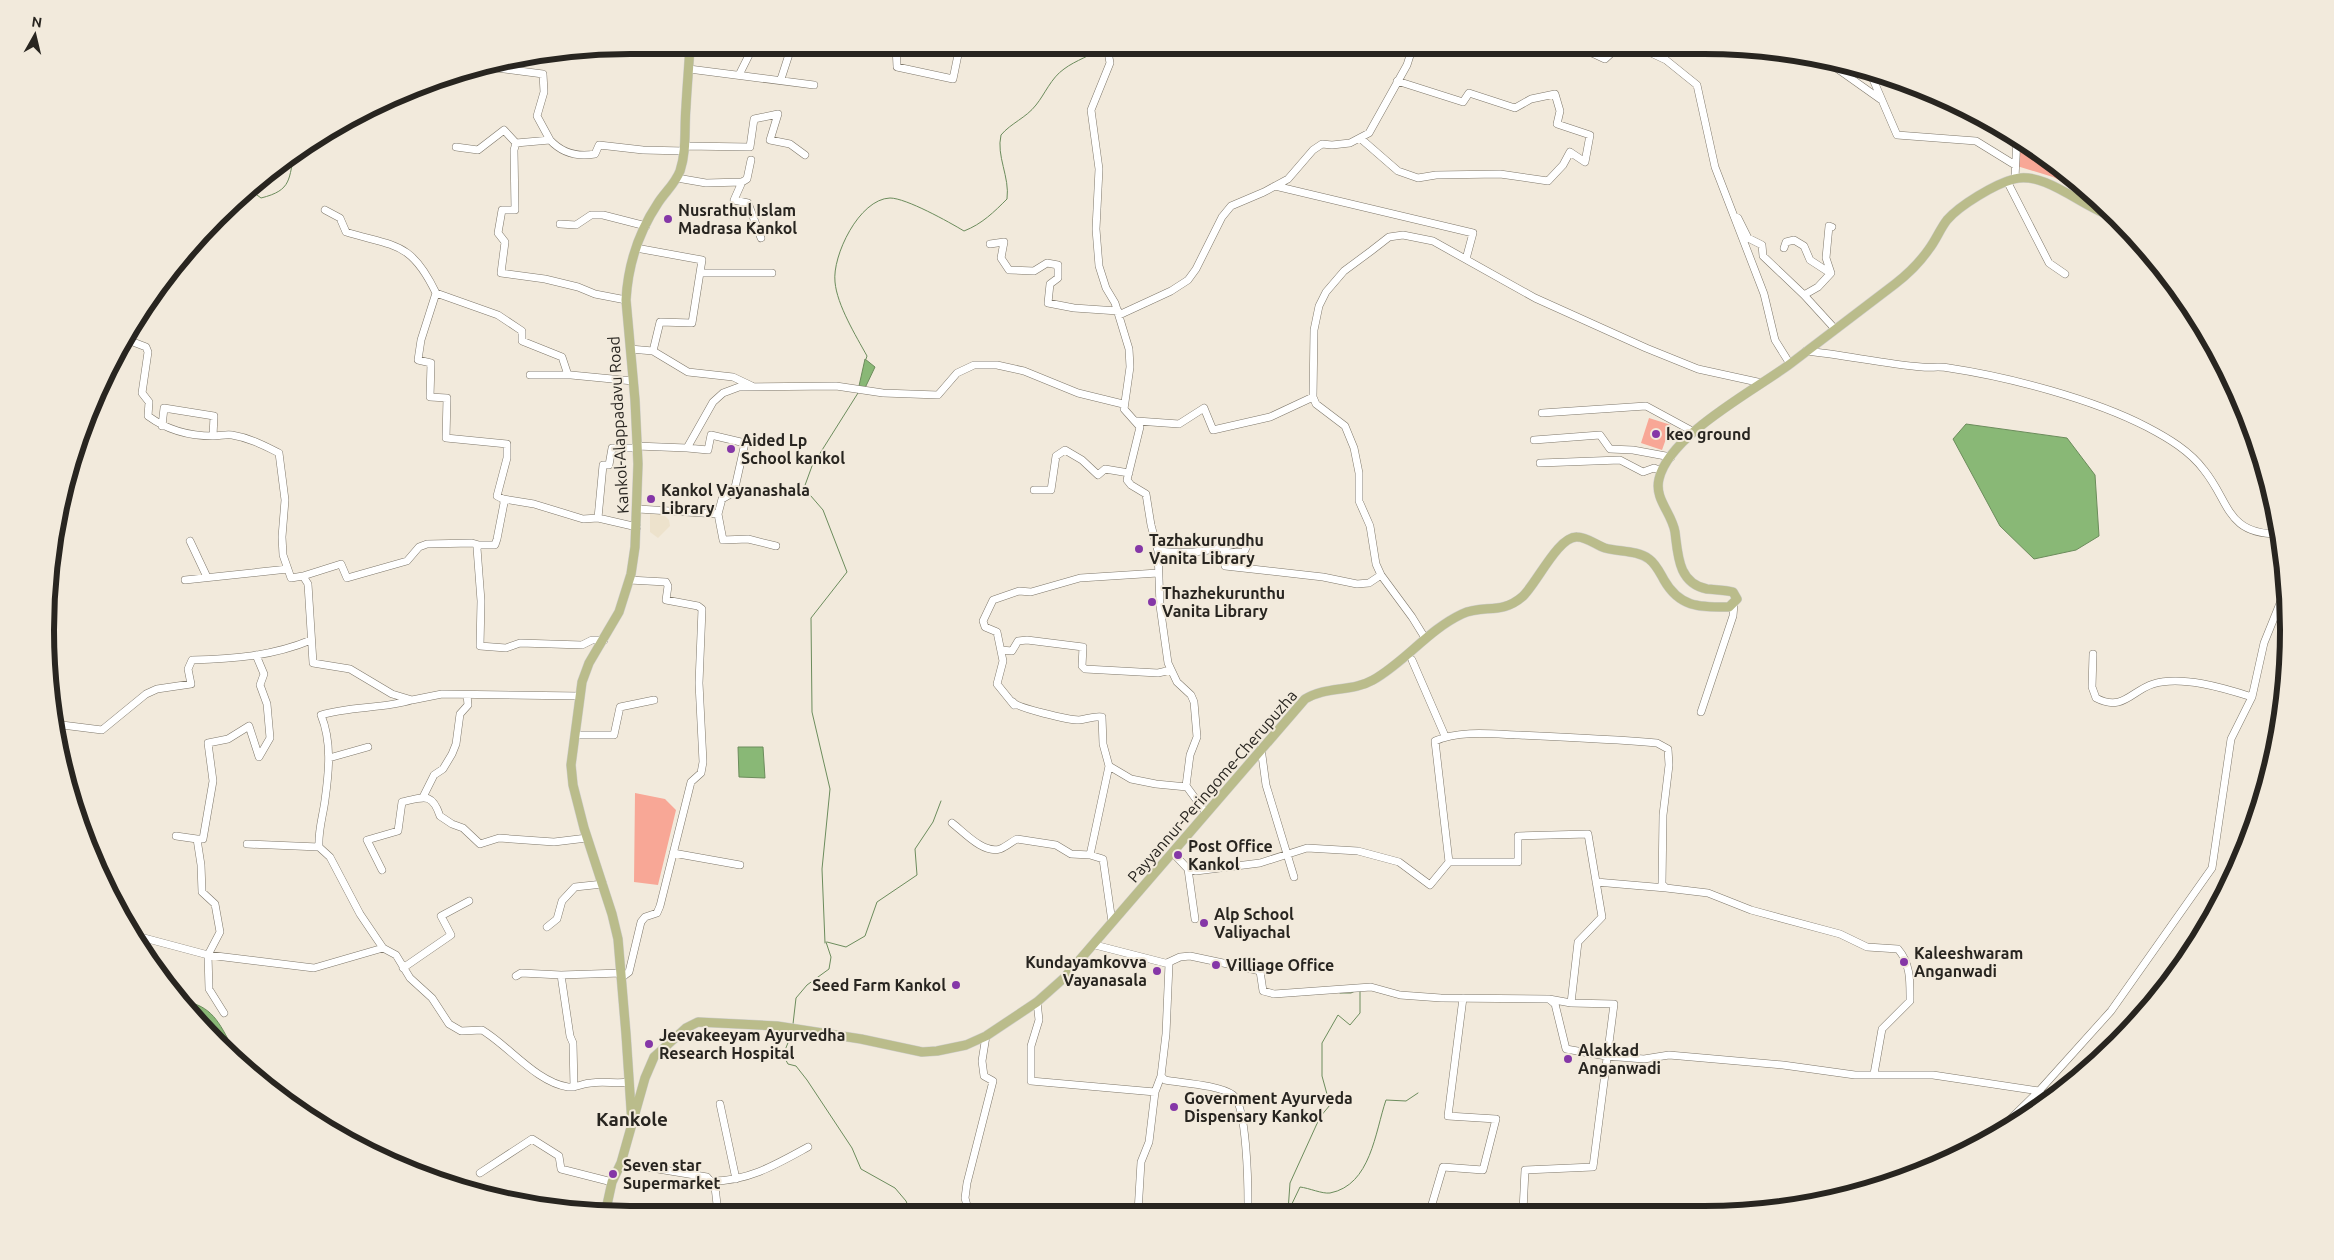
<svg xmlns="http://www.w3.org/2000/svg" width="2334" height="1260" font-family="Ubuntu,sans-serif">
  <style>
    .built { fill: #ede2cc }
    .green { fill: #f8a796 }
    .water { fill: #89b876; stroke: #6c8c5c }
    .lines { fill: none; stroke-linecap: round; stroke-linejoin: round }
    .stream { stroke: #6c8c5c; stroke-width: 1 }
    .minor-casing { stroke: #7e776a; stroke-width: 8 }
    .major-casing { stroke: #d0cfce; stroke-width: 10 }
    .minor { stroke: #fff; stroke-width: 7 }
    .major { stroke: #babc8b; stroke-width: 9 }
    .poi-dot { fill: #8537a7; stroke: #f2eadc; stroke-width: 2 }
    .labels { text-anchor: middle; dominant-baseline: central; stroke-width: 4; stroke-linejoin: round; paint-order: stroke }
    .poi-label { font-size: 16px; font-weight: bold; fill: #282520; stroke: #f2eadc; text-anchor: start }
    .street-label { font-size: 16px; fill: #282520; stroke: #f2eadc }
    .quarter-label { font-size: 19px; font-weight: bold; fill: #282520; stroke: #f2eadc }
    .rim { fill: none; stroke: #282520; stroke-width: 6 }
  </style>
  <rect width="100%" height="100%" fill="#f2eadc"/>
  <path class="built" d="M650,511L661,512L669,520L670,526L658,538L650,532Z"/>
  <path class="green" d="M2020,140L2081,184L2080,190L2053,177L2017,166Z
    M1649,418L1671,425L1662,450L1641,443Z
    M635,793L665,799L676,810L658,885L634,882Z"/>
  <path class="water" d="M865,359L875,367L865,388L859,386Z
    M1966,424L2067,438L2095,475L2099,536L2076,550L2034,559L2000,526L1953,439Z
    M738,747H763L765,778L739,777Z
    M178,1000C209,1004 217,1018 230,1043C233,1049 236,1051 235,1058L190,1016Z"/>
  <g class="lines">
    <path class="stream" d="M249,189L261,198C293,190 288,179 295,151
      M866,359L867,356C856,336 837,305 835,282C832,256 859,199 890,198C906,198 949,222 964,231C982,224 994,212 1007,199C1010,177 996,156 1001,135C1011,123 1026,118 1036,105C1045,94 1051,78 1064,69C1076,60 1091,56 1104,46
      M827,942L846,947L865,936L877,902L917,875L915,849L933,822L941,801
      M825,943L822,869L830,789L812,712L811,618L847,572L823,510L804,488L812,466L858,393
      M1340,993H1351L1355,991
      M793,1024L796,998L807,985L829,969L831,957L826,942
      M792,1033L783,1055L788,1064L796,1066L807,1080L852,1148L861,1169L895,1188L906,1201L911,1213
      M1289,1210L1300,1187C1309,1188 1322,1194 1330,1193C1371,1185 1375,1132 1386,1100L1406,1101L1418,1093
      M1288,1211L1290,1183L1320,1117L1330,1105L1322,1076V1043L1338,1015L1350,1025L1360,1013V990"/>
    <g class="minor-casing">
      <path id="minor" d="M896,45L897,67L953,79L960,45
        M1107,46L1110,63L1091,110L1099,169L1096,229L1099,266L1106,288L1115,303L1129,349L1130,367L1124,409L1140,427L1127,480L1131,485L1146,494L1151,525L1158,551L1160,606L1168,663L1177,682L1191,695L1194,702L1197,737L1190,755L1186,786
        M1577,46L1605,59L1619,46
        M1636,46L1666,60L1697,85L1715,167L1764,294L1775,340L1790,364
        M1825,60L1880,99
        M480,66L543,74L544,92L537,116L550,140L516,143L514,150L515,210H502L498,233L505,242L501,273L545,279L578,287L595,294L626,300
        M689,69L814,85
        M1869,70L1897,135L1976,141L2015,165
        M739,75L754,45
        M781,79L792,45
        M1360,138L1398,171L1418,178L1436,175L1500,174L1548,181L1563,165L1570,152L1585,162L1590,135L1557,124L1560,111L1555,94L1531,99L1515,108L1469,93L1463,102L1397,81
        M550,140C562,153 578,157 595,154L599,145L643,150L684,151
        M685,146L750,147L754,119L778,114L770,140L790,144L805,155
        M456,147L478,150L504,130L516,143
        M677,178L706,183L742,182L747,179L751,160
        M2015,178L2017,138
        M2007,181L2049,263L2065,274
        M742,182L734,200L748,203L761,238
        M1275,186L1473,233L1466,259
        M325,210L340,218L346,232C395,247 411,241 436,293
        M1734,216L1738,218L1748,238L1762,245L1763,256L1804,295L1835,329
        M560,224L576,225L591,215H603L646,226
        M990,244L1004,242L1001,258L1009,270L1034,271L1047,263L1058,265V278L1050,284L1048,303L1074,308L1118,311
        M1784,248L1786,242L1794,240L1804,246L1810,260L1830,273
        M700,273H772
        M1804,295L1818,287L1831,273L1826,258L1829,226L1832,227
        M1119,315L1171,291L1188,280L1196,269L1222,217L1231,206L1264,192L1288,179L1313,150L1322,144L1332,145L1350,143L1369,133L1407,65L1413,46
        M133,342L146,347L148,352L142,393L149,402L148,416C167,430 190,436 213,436C220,436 226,434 232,435C250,438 263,445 279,453L285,500L282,537L283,555L291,578L303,576L308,584L313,663L350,669L392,694L412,700L442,694L580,696
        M630,349L653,351L660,322L692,323L702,260L636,248
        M653,351L688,372L733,377L752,386
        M1806,351C1845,355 1884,364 1922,367C1931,368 1940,366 1949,368C2009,377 2093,399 2147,427C2168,438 2190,451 2204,470C2230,502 2226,534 2278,534
        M530,375H571L633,381
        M568,375L562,357L522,341V331L498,315L436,293L421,340L418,360L431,363L430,397L447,398L446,438L507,444V458L497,496L503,499L504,503L497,539L495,545H479L477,548L481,601L480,646L506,648L520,643L582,645L592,640H604
        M1542,413L1646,406L1694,432
        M1137,421L1179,424L1204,408L1213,430L1270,417L1313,397
        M162,426L164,408L214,416L213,436
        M1534,440L1600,435L1610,449L1633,450L1671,457
        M636,446L687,448L713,402L723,393L739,387L836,386L883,393L938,395L957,373L974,365H997L1024,371L1078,393L1123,404
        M687,448L708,450L711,435L745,443L734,492L722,499L718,514
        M1540,463L1620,460L1643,472L1654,468L1662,471
        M1034,490H1051L1056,456L1065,450L1082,460L1098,475L1105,469L1129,473
        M503,499L534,504L583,519L598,518L637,527
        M638,509L718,514L723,540L748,539L776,546
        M598,518L603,465H609L612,448H636
        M190,541L207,577
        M1158,551C1195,555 1215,550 1250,540L1244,552L1224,553L1225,566L1323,577L1357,584L1369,583L1381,575
        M303,576L341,564L347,578L407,561L419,547L427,544L472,543L479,545
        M185,580L288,569
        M1425,638L1412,617L1381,575L1376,564L1370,526L1359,501V473L1354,448L1345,426L1316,404L1313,397L1314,330L1319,306L1326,292L1344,271L1371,251L1389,237L1403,235L1433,241L1535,298L1646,348L1698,369L1762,383
        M1001,650L1012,651L1018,641L1027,640L1083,647L1082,666L1085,669L1158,673L1171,670
        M2093,654L2092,687L2096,698C2123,712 2131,691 2153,684C2181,675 2224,688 2252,697
        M1412,660L1445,736
        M412,700C382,709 351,706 321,715C332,742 329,771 325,800C323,816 318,830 319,847L330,857L360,914L383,948L396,955L410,978L432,998L449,1024L461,1031L482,1030C509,1046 536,1082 568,1087C577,1088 583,1083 591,1083C604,1081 616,1084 629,1082
        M1013,702C1017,708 1069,720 1079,720C1087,719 1094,716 1102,717L1103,744L1109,766L1131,779L1156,784L1187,787L1206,813
        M1014,705L997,684L1003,661L997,632L985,627L983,621L993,600L1019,591L1031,592L1080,578L1158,573
        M1701,712L1733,616L1734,604
        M56,730L62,725L102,730L146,694L157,689L191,684L188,669L192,660C233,659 273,656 311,640
        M575,735H614L620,707L654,700
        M1261,748L1266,785L1294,877
        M329,758L368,747
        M1109,766L1090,855L1103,859L1112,922
        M423,797L434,775L443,769L452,754L456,744L460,714L468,705L467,695
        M952,823C964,832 983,854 1000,849C1006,847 1011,842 1017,839L1056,845L1071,854L1090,855
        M176,836L197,839L201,865L202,892L215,904L220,932L208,955L209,989L224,1013
        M197,839H203L213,781L208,743L228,739L249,726L259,757L270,738L267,704L260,685L264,674L256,655
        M247,844L319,847
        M673,853L740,865
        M1173,853L1188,869L1196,871L1260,863L1307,848L1358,851L1399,862L1430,885L1449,862L1435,741C1459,730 1493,734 1519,735C1565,737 1611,739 1657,743L1668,749L1669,765L1663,815L1662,884L1666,888L1708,893L1751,910L1840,934L1867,947L1898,949C1911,964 1910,982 1910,1001L1882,1029L1874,1074
        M1449,862H1518V836L1588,834L1602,917L1578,942L1571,1003L1614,1004L1593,1167L1525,1170L1523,1211
        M1188,869L1195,919
        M382,870L367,840L398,831L402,802C424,797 432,792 440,816L452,824L463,828L480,844L499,838L554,842L587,838
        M1596,882L1666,888
        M547,927L557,919L562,901L575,887L603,884
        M133,935L208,955L314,968L383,948
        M1095,945L1169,964L1166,1034L1161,1076L1165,1080C1182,1083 1220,1085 1233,1095C1247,1106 1248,1185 1248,1205L1251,1209L1267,1212
        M1167,963L1180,957L1190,956L1256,970L1260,971L1263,991L1274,994L1371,987L1400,995L1441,998L1549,999L1555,1004L1566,1049L1606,1056L1644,1059L1669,1055L1783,1065L1855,1075H1933L2039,1091L2111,1011L2212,868L2231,739L2252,697L2264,643L2287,586
        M403,968L451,935L441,916L469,901
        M516,976L521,973L561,975
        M621,978L629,972L641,922L645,917L657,913L660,906L691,782L701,773L703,762L699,683L702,609L698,606L666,600L668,586L666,582L629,580
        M1549,999L1571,1003
        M1037,1002L1039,1020L1031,1046V1081L1155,1092L1161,1076
        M574,1087L573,1043L570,1036L561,975L621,973
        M720,1104L736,1179
        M1996,1133L2039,1091L2048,1101
        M621,1163L707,1177L715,1187L718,1213
        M480,1173L532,1139L559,1156L561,1169L612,1182
        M712,1181C749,1181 777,1164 808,1147
        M1817,1201H1818
        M1430,1211L1443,1167L1483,1170L1496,1119L1448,1116L1463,998
        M969,1212H994
        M1138,1212L1141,1162L1149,1142L1155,1092
        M969,1213L965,1198L967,1183L993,1081L984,1076L982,1061L986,1036"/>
    </g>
    <g class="major-casing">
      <path id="major" d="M632,1124L645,1078L654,1057L686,1028L698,1022L777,1026L861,1039L922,1052L937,1051L966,1045L986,1036L1037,1002L1064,978L1305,699C1326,686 1352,692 1373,680C1405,662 1428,630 1462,614C1483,604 1501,615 1522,597C1536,585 1558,536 1577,537C1587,537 1596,545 1605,548C1619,552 1637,550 1649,559C1656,564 1660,573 1664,580C1680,608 1700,607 1729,607L1737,599L1733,592C1725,590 1716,590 1707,589C1678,583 1678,555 1675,532C1672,513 1654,499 1659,479C1669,435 1755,390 1790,364C1825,337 1860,311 1895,284C1908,274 1920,262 1929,249C1936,240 1940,229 1947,220C1960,205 1995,184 2014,179C2044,170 2085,209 2114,217
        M605,1214L612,1182L621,1163L632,1124L626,1034L618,939L612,914L584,828L573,785L571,765L582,682L589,663L619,612L631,574L635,547L638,464L635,400L626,300C628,265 638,233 658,203C665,192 675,184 680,171C687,150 684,129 686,107C687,86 689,66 690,45"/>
    </g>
    <use href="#minor" class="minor"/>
    <use href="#major" class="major"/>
  </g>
  <g class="poi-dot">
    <circle cx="668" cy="219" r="5"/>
    <circle cx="1656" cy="434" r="5"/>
    <circle cx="731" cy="449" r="5"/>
    <circle cx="651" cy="499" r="5"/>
    <circle cx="1139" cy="549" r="5"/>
    <circle cx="1152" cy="602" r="5"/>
    <circle cx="1178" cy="855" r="5"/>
    <circle cx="1204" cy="923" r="5"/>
    <circle cx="1904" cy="962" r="5"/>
    <circle cx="1216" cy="965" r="5"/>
    <circle cx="1157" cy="971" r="5"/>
    <circle cx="956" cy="985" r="5"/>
    <circle cx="649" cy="1044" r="5"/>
    <circle cx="1568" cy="1059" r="5"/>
    <circle cx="1174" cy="1107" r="5"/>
    <circle cx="613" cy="1174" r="5"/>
  </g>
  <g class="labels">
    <g class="poi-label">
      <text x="678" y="210">Nusrathul Islam<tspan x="678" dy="18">Madrasa Kankol</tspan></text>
      <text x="1666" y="434">keo ground</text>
      <text x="741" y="440">Aided Lp<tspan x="741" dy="18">School kankol</tspan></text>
      <text x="661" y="490">Kankol Vayanashala<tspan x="661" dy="18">Library</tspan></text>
      <text x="1149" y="540">Tazhakurundhu<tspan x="1149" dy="18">Vanita Library</tspan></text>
      <text x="1162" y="593">Thazhekurunthu<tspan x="1162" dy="18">Vanita Library</tspan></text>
      <text x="1188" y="846">Post Office<tspan x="1188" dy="18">Kankol</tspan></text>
      <text x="1214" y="914">Alp School<tspan x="1214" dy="18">Valiyachal</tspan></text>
      <text x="1914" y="953">Kaleeshwaram<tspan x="1914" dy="18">Anganwadi</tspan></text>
      <text x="1147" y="962" text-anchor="end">Kundayamkovva<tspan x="1147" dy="18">Vayanasala</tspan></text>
      <text x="1226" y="965">Villiage Office</text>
      <text x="946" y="985" text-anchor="end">Seed Farm Kankol</text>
      <text x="659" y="1035">Jeevakeeyam Ayurvedha<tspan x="659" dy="18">Research Hospital</tspan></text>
      <text x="1578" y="1050">Alakkad<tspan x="1578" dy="18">Anganwadi</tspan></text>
      <text x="1184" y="1098">Government Ayurveda<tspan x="1184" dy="18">Dispensary Kankol</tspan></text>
      <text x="623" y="1165">Seven star<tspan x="623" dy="18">Supermarket</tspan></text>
    </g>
    <g class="street-label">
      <text transform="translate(618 425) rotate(-93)">Kankol-Alappadavu Road</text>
      <text transform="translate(1212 786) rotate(-49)">Payyannur-Peringome-Cherupuzha</text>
    </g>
    <g class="quarter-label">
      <text x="632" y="1119">Kankole</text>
    </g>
  </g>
  <path d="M0 0H2334V1260H0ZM630 54H1704A576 576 0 0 1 2280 630V630A576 576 0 0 1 1704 1206H630A576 576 0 0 1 54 630V630A576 576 0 0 1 630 54Z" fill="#f2eadc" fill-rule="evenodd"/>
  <path class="rim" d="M630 54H1704A576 576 0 0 1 2280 630V630A576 576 0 0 1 1704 1206H630A576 576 0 0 1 54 630V630A576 576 0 0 1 630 54Z"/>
  <g transform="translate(35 35) rotate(8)" stroke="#f2eadc" stroke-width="4" paint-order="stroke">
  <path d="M0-4L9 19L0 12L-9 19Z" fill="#282520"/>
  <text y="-8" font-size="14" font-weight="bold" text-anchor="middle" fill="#282520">N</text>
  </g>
</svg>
